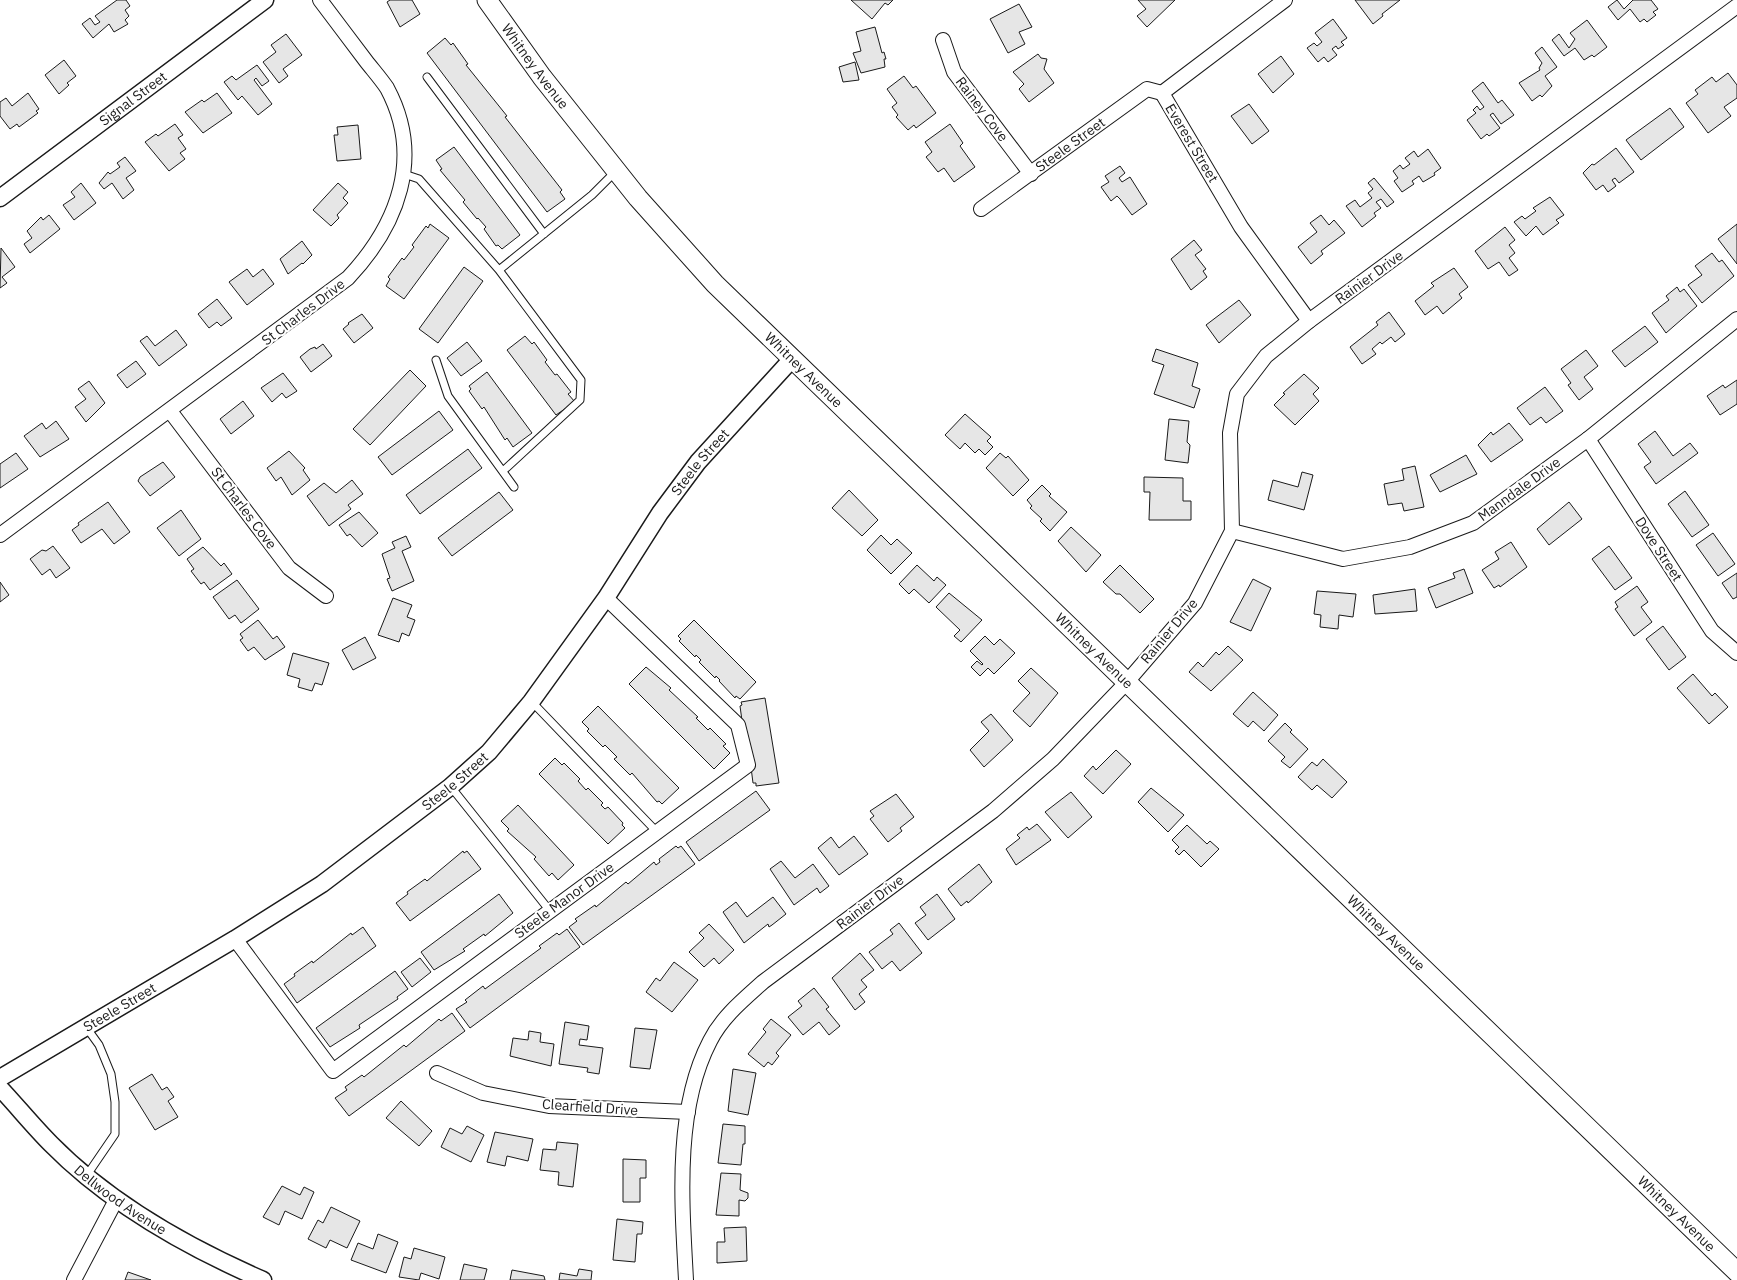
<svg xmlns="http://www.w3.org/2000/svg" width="1737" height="1280" font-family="'IBM Plex Sans',sans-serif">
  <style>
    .building { fill: #e6e6e6; stroke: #1a1a1a }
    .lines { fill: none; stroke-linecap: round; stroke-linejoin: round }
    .service-casing { stroke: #1a1a1a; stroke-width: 9 }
    .minor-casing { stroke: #1a1a1a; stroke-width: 16 }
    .tertiary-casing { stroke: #1a1a1a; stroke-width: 19 }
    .secondary-casing { stroke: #1a1a1a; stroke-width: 21 }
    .service { stroke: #fff; stroke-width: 7 }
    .minor { stroke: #fff; stroke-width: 14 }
    .tertiary { stroke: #fff; stroke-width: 16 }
    .secondary { stroke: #fff; stroke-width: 19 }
    .labels { text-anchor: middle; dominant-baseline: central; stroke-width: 4; stroke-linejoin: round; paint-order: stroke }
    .street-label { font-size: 14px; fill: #1a1a1a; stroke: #fff }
  </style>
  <rect width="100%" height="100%" fill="#fff"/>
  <path class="building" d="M117,0H126L130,6L125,10L129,16L125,20L128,24L114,32L109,24L93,38L82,24L90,18L95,25L100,22L95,16Z
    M390,0H412L420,14L400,27L387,2Z
    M851,0H893L888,5L885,3L872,19Z
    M1138,0H1175L1147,27L1137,16L1146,9Z
    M1355,0H1400L1382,14L1383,16L1373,24Z
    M1617,0L1624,9L1633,0H1651L1658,9L1653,12L1656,15L1647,22L1644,19L1640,22L1630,9L1618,20L1608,7Z
    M1019,4L1032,27L1019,32L1025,44L1008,53L990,19Z
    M1333,19L1347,38L1341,42L1344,45L1338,49L1336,46L1332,49L1337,55L1328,62L1324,57L1318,62L1307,48L1314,43L1317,46L1322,42L1315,33Z
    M1587,20L1607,47L1594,57L1592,55L1584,60L1575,48L1564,56L1552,40L1559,34L1569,48L1575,39L1570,33Z
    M875,27L882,53L884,52L886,59H884L885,67L861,73L853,53L861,51L856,32Z
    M286,34L302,55L283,69L288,76L279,83L263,62L276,52L271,45Z
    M445,38L451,45L453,43L468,64L466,65L507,116L505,117L562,190L560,192L565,199L547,212L427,53Z
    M1542,47L1557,67L1545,76L1552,86L1542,97L1540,95L1532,101L1519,83L1540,70L1539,68L1542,63L1535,53Z
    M1038,54L1041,58L1047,59L1044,69L1054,83L1029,102L1019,89L1024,84L1013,72Z
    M1281,56L1294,74L1273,93L1258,74Z
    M64,60L76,76L67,83L69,85L59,94L45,75Z
    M855,62L859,80L843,82L839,67Z
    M257,65L269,81L262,86L256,78L254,80L272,104L258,115L242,96L238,100L224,82L232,76L236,80Z
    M1728,73L1737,85V98L1724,107L1731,116L1708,133L1686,103L1698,94L1695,90L1712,77L1716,82Z
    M904,76L913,88L916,86L936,113L916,128L914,125L908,130L896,117L898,115L892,107L897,103L887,89Z
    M1483,82L1498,103L1502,100L1514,115L1501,124L1493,113L1490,115L1500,128L1489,136L1487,134L1481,139L1467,120L1476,113L1473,110L1477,106L1480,110L1484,107L1472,91Z
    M28,93L39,109L36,111L38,113L19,127L17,124L10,129L0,116V102L6,98L12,106Z
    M217,93L232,113L203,133L185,112L202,100L204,102Z
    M1249,104L1269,131L1252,144L1231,116Z
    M1670,108L1684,127L1641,160L1626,140Z
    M175,124L183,135L178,138L186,149L180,153L185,159L169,171L145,142L156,134L158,136Z
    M950,124L963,143L960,146L975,167L954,182L944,168L938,172L926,157L932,152L925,142Z
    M358,125L361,159L337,161L334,135H338L337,127Z
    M454,147L520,235L502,249L498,245L496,246L484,229L486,227L478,218L477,219L463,202L465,200L440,170L442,169L436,160Z
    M1616,148L1634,172L1619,183L1615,178L1612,180L1616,186L1608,192L1603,185L1596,190L1583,173L1592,164L1594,165Z
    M1428,149L1441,168L1434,173L1435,175L1423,182L1419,176L1412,181L1414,184L1402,192L1394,181L1398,178L1393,171L1400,165L1403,169L1410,164L1405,158L1414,151L1418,157Z
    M125,157L136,171L126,178L134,190L123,199L112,183L104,189L99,183L108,172L110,174L120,167L117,163Z
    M1120,166L1125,173L1119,178L1122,182L1130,177L1147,204L1132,215L1120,199L1117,196L1111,201L1101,187L1109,182L1105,176Z
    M1374,178L1394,202L1387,207L1381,199L1376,202L1381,208L1374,213L1376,216L1362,227L1346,206L1355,200L1360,207L1372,198L1368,193L1373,189L1368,183Z
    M81,183L96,203L74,220L63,205L75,197L71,192Z
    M338,183L348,192L343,198L348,203L337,215L339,218L331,226L313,210Z
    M1550,197L1564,215L1556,220L1559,223L1543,235L1536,226L1526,236L1514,222L1522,216L1525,219L1536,211L1533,208Z
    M49,215L60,229L30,253L24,244L32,238L27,231L41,217L43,220Z
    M1321,215L1329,225L1334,220L1345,233L1321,251L1323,254L1311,264L1298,247L1317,232L1310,223Z
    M430,224L449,238L404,299L386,286L390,279L388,277L402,258L404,260L414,247L412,245L426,226L428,228Z
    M1737,224V264L1718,239Z
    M1505,227L1515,240L1509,245L1515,253L1509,258L1518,270L1509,276L1499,262L1488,269L1475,251Z
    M1194,240L1202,250L1195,255L1206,269L1203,271L1207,277L1191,290L1171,259Z
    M302,241L312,255L303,264L302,263L288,274L280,259Z
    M1,248L15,267L2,277L7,283L0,288Z
    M1712,253L1719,262L1722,260L1734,276L1702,303L1688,285L1702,275L1695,266Z
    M464,267L483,281L438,343L419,329Z
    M1454,268L1468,287L1459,294L1462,298L1443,314L1437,306L1425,315L1415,301L1434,286L1431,283Z
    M247,269L253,277L263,269L274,284L247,305L229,282Z
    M1677,287L1680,292L1684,289L1697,306L1666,333L1652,313L1669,300L1666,296Z
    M217,299L232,318L221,326L217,322L209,328L198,314Z
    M1239,300L1251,315L1219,343L1206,325Z
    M1389,312L1405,334L1395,342L1391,337L1382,344L1380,342L1372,349L1376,354L1362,364L1350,347L1378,325L1376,322Z
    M362,314L373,328L354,343L343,329L349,324L348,323Z
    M1645,326L1658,342L1625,367L1612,351Z
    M176,330L187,345L159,366L140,341L147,336L155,346Z
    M525,336L532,344L534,342L547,360L545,362L555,375L557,374L571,392L568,394L575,402L556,415L507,350Z
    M467,342L482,361L461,376L447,358Z
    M323,344L332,356L311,372L300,357L310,349L315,347L316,349Z
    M1156,349L1198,363L1192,386L1200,389L1194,408L1154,394L1164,365L1152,361Z
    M1586,350L1598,366L1584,377L1593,389L1579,400L1568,385L1571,383L1561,369Z
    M136,361L146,374L127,388L117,375Z
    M410,370L426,386L370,445L353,429Z
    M487,372L532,433L513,447L507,438L505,440L484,407L482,409L469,391L471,389L469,386Z
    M283,373L297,391L286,398L282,393L272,402L261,388Z
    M1304,374L1319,388L1313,394L1319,401L1295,425L1274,405L1285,394L1283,393Z
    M1737,380V404L1720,415L1707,396L1723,385L1725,388Z
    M89,381L105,403L86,422L75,407L86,399L78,389Z
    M1545,387L1563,411L1546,423L1541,417L1530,425L1517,408Z
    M243,401L254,416L231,434L220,419Z
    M439,411L453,430L392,475L378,457Z
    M965,414L991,437L987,441L993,447L985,455L979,449L975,453L965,443L960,449L945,435Z
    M1169,419L1189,421L1187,442L1190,445L1188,463L1165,460Z
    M56,421L69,439L40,457L24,436L42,423L46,429Z
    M1509,423L1523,440L1491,462L1478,445L1491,432L1493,435Z
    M1655,431L1673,456L1690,443L1698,453L1656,484L1644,467L1651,462L1638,444Z
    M468,449L482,468L420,514L406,495Z
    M289,451L305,468L303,470L310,480L292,495L281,477L276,481L267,468Z
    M16,453L28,469L0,488V464Z
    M1000,453L1006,458L1008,456L1029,480L1013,496L986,468Z
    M1466,455L1477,474L1440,492L1430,475Z
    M163,462L175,477L150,496L138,481L140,477Z
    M1415,466L1424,507L1404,511L1402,503L1388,505L1384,484L1404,480L1402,469Z
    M1302,472L1313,475L1304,510L1268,500L1273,480L1298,487Z
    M1144,477L1183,478V501H1191V520H1149L1150,492H1144Z
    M352,480L363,494L348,505L351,509L329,526L307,496L324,483L336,493Z
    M1042,485L1051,494L1049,496L1067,512L1050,531L1040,521L1042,519L1030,508L1032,506L1027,500Z
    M849,490L878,520L862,536L832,508Z
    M1685,491L1709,525L1692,537L1668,504Z
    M499,492L513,510L452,556L438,538Z
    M108,502L130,532L114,544L102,529L81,543L72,530L79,525L78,523Z
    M1569,502L1582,519L1549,545L1537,529Z
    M181,510L201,539L179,556L157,528Z
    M359,512L378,533L362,547L350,534L347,536L339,525Z
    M1071,527L1101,555L1086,572L1058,541Z
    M1713,533L1735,564L1718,576L1696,545Z
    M881,535L891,545L897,539L912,553L891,574L867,550Z
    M406,536L411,547L402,551L414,581L392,591L387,579L390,578L382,554L395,548L392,542Z
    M1511,542L1527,567L1500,587L1499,585L1494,588L1482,570L1499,559L1495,552Z
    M53,546L70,568L56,578L50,569L42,575L30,559L42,550L46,551Z
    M1609,546L1632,578L1615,590L1592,559Z
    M203,547L221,566L224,563L232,574L210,590L204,582L201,584L191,571L194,569L187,559Z
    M917,565L934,581L937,577L946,585L929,603L914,589L909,594L899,584Z
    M1120,565L1154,599L1140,613L1120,594H1116L1103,582Z
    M1464,569L1473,593L1436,608L1428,588L1455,578L1453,573Z
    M1737,573V597L1733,599L1722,583Z
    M1253,579L1271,588L1251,631L1230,622Z
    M237,580L259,609L241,623L235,615L229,619L213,597Z
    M0,582L9,595L0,602Z
    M1637,586L1648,602L1641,607L1652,622L1634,636L1615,609L1618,607L1615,602Z
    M1415,589L1417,611L1375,614L1373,595Z
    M1317,591L1356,594L1353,617L1339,615L1338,629L1320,627L1321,615L1314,614Z
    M949,593L982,620L961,642L954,636L960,630L936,607Z
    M393,598L412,605L407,617L415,620L409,636L402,633L399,642L378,635Z
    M258,620L273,639L277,636L285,647L265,660L254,647L248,651L240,640L243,638L240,634Z
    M694,620L756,682L740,699L736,696L735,698L719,681L720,680L716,676L715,678L699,662L701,660L696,655L695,657L679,641L681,639L678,636Z
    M1663,626L1686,657L1669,670L1646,639Z
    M985,636L994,645L1000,639L1015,653L994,674L988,668L980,676L971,667L977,661L982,665L983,664L970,651Z
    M365,637L376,658L353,670L342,650Z
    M1228,646L1243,660L1211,691L1189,672L1198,662L1203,667L1216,652L1219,655Z
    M293,653L329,663L322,685L315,683L312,691L298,687L300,679L287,675Z
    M646,667L671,688L669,690L698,717L696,718L708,730L710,728L726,744L723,746L730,753L714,769L629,684Z
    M1031,668L1058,693L1030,727L1013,711L1030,693L1018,681Z
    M1693,674L1712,696L1715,693L1728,707L1709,724L1677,688Z
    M1253,692L1278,715L1264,731L1253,721L1248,727L1233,714Z
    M765,698L779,783L756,786V783H753L746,728H743L740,706L742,705L741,702Z
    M598,706L679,788L662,804L659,801L657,802L632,773L630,775L614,759L617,757L605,745L603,747L587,731L589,729L582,722Z
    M991,714L1013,740L984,767L970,750L989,731L981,722Z
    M1285,723L1292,730L1290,732L1308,749L1290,768L1281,761L1285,757L1268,741Z
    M1116,750L1131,764L1103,794L1084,776L1093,766L1096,770Z
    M555,758L562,765L564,763L580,779L578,781L586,790L588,788L603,803L601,805L605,809L608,807L623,823L622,825L625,828L608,844L539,774Z
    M1323,759L1347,782L1332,798L1317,785L1312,790L1298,777L1312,762L1317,766Z
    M1151,788L1184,815L1168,832L1138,802Z
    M756,791L770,810L699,861L686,842Z
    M1071,792L1092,817L1068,838L1045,812Z
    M896,794L914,817L900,828L902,831L888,842L870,819L874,816L870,811Z
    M518,805L574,865L558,880L552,873L549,876L534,859L536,857L507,831L509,829L501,821Z
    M1037,824L1051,840L1016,865L1006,849L1020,838L1017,835L1027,827L1029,830Z
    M1187,825L1207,844L1210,841L1219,849L1201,867L1184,850L1179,855L1175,851L1179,847L1172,840Z
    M854,836L868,854L839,875L818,848L831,837L839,848Z
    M676,846L678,848L681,846L695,864L583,945L569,927L577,921L575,919L595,905L596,907L626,882L628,884L654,862L656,865L660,862L659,859Z
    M463,851L464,853L467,851L481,869L410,921L396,903L408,894L407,892L425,879L427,881Z
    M781,861L795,878L813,864L829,886L820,893L817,888L794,905L770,869Z
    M979,864L992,882L968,903L967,901L961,906L948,889Z
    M499,894L513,913L485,936L484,934L463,949L465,951L434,970L421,952Z
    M937,894L955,919L928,940L915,923L926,915L920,907Z
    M773,897L786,914L772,925L769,927L768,924L744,943L723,912L736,902L747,917Z
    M899,923L922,953L900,971L892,961L882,969L869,952L893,934L890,930Z
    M709,924L734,950L719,964L714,958L704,967L689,952L704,938L699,933Z
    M363,927L376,946L297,1003L284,984L295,976L294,974L312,961L313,963L351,933L352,935Z
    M567,929L580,947L470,1028L456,1009L467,1002L465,1000L483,986L485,989L541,948L539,946L557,933L559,935Z
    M860,953L874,970L861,980L867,987L859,994L865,1002L855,1010L832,978Z
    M420,958L431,972L412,987L401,972Z
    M674,962L698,980L672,1012L646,992L656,978L660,981Z
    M395,971L408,989L397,997L398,999L359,1025L360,1028L330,1047L316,1028Z
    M814,988L829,1007L826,1009L840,1026L829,1035L819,1022L803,1035L788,1017L802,1006L798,1001Z
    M452,1013L465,1031L349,1116L335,1098L347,1090L345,1087L362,1075L364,1077L404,1045L406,1047L439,1019L441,1021Z
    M771,1019L791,1035L776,1053L779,1056L772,1065L768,1062L764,1067L748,1054L766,1032L763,1029Z
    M565,1022L589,1026L587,1040L580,1039L579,1045L603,1048L599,1074L587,1072L588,1068L559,1064Z
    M635,1028L657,1030L650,1069L630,1067Z
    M529,1031L541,1033L540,1042L554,1044L551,1066L510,1056L513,1038L528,1040Z
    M733,1069L756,1073L748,1115L728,1111Z
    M152,1074L162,1090L167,1087L174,1097L168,1101L178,1117L155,1130L129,1088Z
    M401,1101L432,1131L419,1146L386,1118Z
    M723,1124L745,1126V1144H743L741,1165L718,1163Z
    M467,1126L484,1135L471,1162L441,1147L450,1128L462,1134Z
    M495,1132L533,1139L528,1161L507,1156L505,1166L487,1162Z
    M557,1142L578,1144L573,1187L558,1185L559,1172L540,1170L543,1149L556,1150Z
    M623,1159L646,1160V1178H640V1202H623Z
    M721,1173L741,1174L740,1190L748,1193V1198L745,1201L739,1200V1216L716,1215Z
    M282,1186L300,1195L304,1187L314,1192L302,1219L285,1211L279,1225L263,1217Z
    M331,1207L360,1221L347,1248L330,1240L326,1248L308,1239L318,1220L323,1223Z
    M617,1219L643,1222L642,1234H637L635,1262L613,1260Z
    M746,1227L747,1261L717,1263V1242H725L724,1228Z
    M378,1234L398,1242L386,1273L351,1260L358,1243L373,1249Z
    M414,1248L445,1257L439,1279L421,1273L419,1280L399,1277L404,1257L411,1259Z
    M464,1264L487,1269L484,1280H460Z
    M579,1269L592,1271L591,1280H559L560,1273L577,1276Z
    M512,1270L544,1276L545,1280H510Z
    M128,1272L148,1279L151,1280H125Z"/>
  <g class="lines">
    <g class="service-casing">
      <path id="service" d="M427,77L544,234
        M404,174L419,179L499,270L592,195L616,171
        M499,270L581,380L580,400L503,471
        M436,360L448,396L514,487
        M532,702L657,832
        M451,787L550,911
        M86,1027L99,1045L111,1074L115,1102V1134L87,1175"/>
    </g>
    <g class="minor-casing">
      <g id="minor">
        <path d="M943,40L954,72L1031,174"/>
        <path d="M1162,93L1241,227L1309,321"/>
        <path d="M1162,93L1285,0"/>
        <path id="s1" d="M981,209L1147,89L1162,93"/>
        <path d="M170,411L289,568L326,596"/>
        <path d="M1588,439L1712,631L1737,653"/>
        <path d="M1232,531L1343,559L1410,547L1473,523L1588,439L1737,319"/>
        <path d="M0,535L348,278C398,225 424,157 387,88C381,79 373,70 366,61C351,41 335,20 320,0"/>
        <path d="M235,939L333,1071L748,765L738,725L606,598"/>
        <path d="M437,1073L483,1093L549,1106L688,1112"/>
        <path d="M74,1280L116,1200"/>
        <path d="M686,1280C682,1204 674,1110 710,1041C722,1017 743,1000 763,982L993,811L1053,759L1126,683L1195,603L1232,531L1230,433L1237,394L1266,356L1309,321L1737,6"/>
      </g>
    </g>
    <g class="tertiary-casing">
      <g id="tertiary">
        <path id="s2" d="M0,198L265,0"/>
        <path id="s3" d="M0,1078L235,939L322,884L450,787L489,752L531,702L606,598L660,513L698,462L792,359"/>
        <path id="s4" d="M0,1088C17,1106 33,1126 51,1144C110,1204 187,1247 263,1280"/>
      </g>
    </g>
    <g class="secondary-casing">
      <g id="secondary">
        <path id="s5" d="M487,0L542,77L638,198L715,284L1737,1272"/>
      </g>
    </g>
    <use href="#service" class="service"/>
    <use href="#minor" class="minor"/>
    <use href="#tertiary" class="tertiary"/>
    <use href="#secondary" class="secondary"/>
  </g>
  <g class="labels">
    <g class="street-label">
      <text stroke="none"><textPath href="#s5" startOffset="82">Whitney Avenue</textPath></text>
      <text stroke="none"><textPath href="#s2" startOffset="166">Signal Street</textPath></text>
      <text transform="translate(982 109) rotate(53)">Rainey Cove</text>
      <text transform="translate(1192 143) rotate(59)">Everest Street</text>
      <text stroke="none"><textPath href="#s1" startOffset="110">Steele Street</textPath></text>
      <text transform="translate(1369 277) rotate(-36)">Rainier Drive</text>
      <text transform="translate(303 312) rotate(-37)">St Charles Drive</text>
      <text stroke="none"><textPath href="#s5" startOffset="488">Whitney Avenue</textPath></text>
      <text stroke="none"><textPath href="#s3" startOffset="948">Steele Street</textPath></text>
      <text transform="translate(1519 489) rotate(-36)">Manndale Drive</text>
      <text transform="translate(244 508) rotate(53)">St Charles Cove</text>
      <text transform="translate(1659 549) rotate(57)">Dove Street</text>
      <text transform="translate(1169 631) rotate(-50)">Rainier Drive</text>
      <text stroke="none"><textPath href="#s5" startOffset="892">Whitney Avenue</textPath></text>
      <text stroke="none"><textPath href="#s3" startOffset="544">Steele Street</textPath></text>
      <text transform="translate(564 900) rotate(-36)">Steele Manor Drive</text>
      <text transform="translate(870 902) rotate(-37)">Rainier Drive</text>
      <text stroke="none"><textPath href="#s5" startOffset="1298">Whitney Avenue</textPath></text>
      <text stroke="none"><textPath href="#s3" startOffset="139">Steele Street</textPath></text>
      <text transform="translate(590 1107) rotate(4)">Clearfield Drive</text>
      <text stroke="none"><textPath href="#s4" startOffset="165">Dellwood Avenue</textPath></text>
      <text stroke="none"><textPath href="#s5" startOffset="1702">Whitney Avenue</textPath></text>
    </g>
  </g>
</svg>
